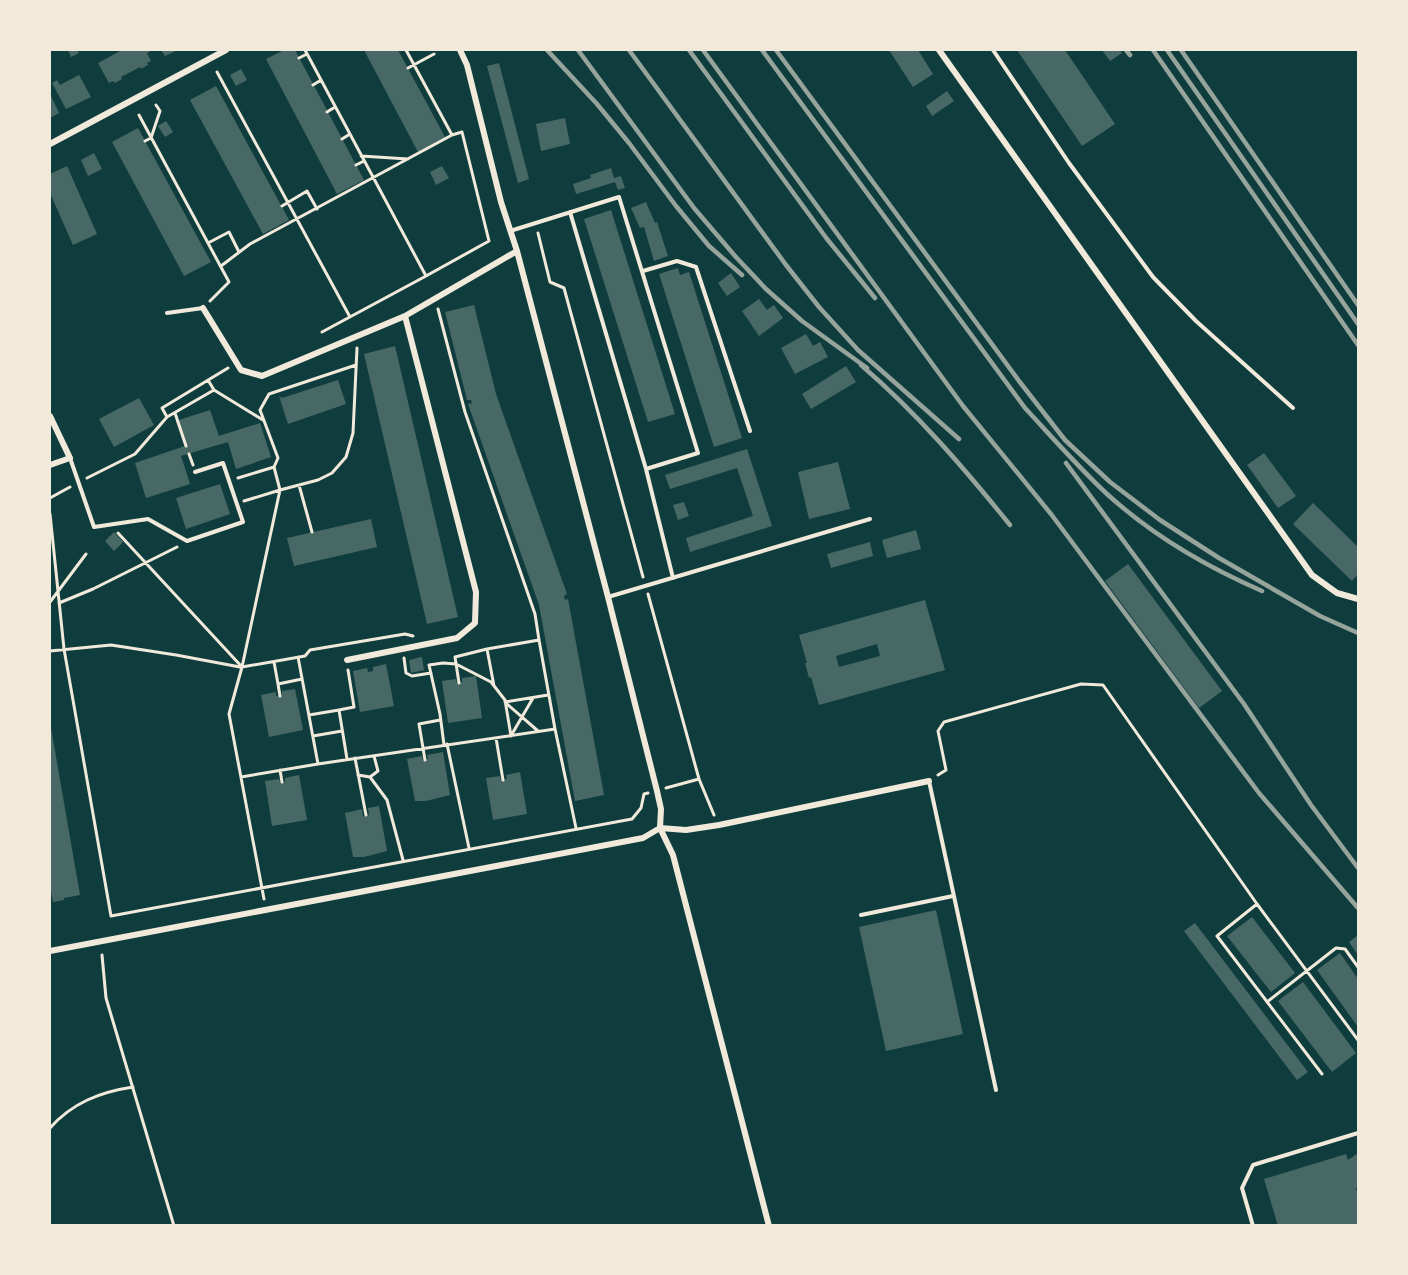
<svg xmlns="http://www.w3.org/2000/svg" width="1408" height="1275" font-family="'Fira Sans Condensed',sans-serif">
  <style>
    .building { fill: #486865; fill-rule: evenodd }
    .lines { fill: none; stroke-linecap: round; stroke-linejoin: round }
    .path { stroke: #f1e9da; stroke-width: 3 }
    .service { stroke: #f1e9da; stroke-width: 4 }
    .minor { stroke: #f1e9da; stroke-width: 6 }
    .rail { stroke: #97a49c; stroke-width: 4.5 }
  </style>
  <rect width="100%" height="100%" fill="#0f3d3e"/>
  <path class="building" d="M68,50H77L79,53L71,57Z
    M122,50H150L151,51L147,53L151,61L147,63L148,65L141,69L140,67L121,77L122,79L115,83L113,81L109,83L98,63Z
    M161,50H178L165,56Z
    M284,50H295L364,180L337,194L266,59Z
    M364,50H398L445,137L418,152Z
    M889,50H918L933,74L913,87Z
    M1017,50H1065L1115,124L1082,146Z
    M1102,50H1120L1122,53L1110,61Z
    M499,63L529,179L518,183L487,66Z
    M241,69L247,80L236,86L230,75Z
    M79,75L91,97L66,109L52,83L57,80L60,85Z
    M216,86L289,220L263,234L190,100Z
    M947,91L954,101L932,116L926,106Z
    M50,94L59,113L50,118Z
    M565,118L570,144L541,151L536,124Z
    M166,121L173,132L165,137L158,126Z
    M138,128L211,262L184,276L112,142Z
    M94,153L102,169L88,176L81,160Z
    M67,166L97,234L73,245L50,193V174Z
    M442,166L449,178L436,185L430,172Z
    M611,168L614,178L621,176L625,188L618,190L615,182L576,194L573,184L591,178L590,175Z
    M646,202L655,223L657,222L668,256L654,261L644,227L640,228L631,208Z
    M611,210L675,414L648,422L584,219Z
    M678,268L680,275L689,272L742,438L714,447L659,274Z
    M731,273L740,287L727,296L718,283Z
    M759,299L767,310L774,305L783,318L759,336L742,311Z
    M474,305L496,394L567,594L564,596L565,600L568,599L604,795L575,801L539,605L468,404L472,403L471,400H467L445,312Z
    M806,334L813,346L820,342L828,357L795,374L781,348Z
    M395,346L458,617L427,624L364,354Z
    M846,366L856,382L811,409L802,394Z
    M338,380L346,404L288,424L279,396L282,398Z
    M139,398L154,425L114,447L99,419Z
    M210,410L219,436L260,423L271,457L236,469L228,442L191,453L181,456L190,484L146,498L135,463L185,446L176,421Z
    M747,449L772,526L690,552L686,538L753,516L737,468L670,489L665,475Z
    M1264,453L1296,496L1278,508L1247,465Z
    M838,462L850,509L809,519L798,472Z
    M220,484L230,514L186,529L176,498Z
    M684,502L689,516L678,520L673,505Z
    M1313,503L1358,547V574L1352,581L1293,524Z
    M371,519L377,547L294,566L287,538Z
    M916,530L921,549L887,558L882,540Z
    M114,532L123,542L114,551L105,541Z
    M870,542L873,556L831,568L827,554Z
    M1128,564L1222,691L1199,708L1105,581Z
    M925,600L945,670L819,705L811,677L809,678L805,663H807L799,635ZM877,644L880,656L839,667L836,656Z
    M422,657L424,670L411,673L409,660Z
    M386,664L394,706L360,712L353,671L367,668L368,672L373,671V667Z
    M476,676L482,718L448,723L442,681L456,679L457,683L462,682V678Z
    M295,689L303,730L269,737L261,695L276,692V696L282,695V691Z
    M50,722L80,895L64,898V900L53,902L50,885Z
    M443,752L450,795L426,801H415L407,759L422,756L423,760H425L428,759L427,755Z
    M520,772L527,814L493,820L486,778L500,776L501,780L507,779L506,775Z
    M299,775L307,820L272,826L265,781L279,779L280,782H285V778Z
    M379,806L387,851L364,857H353L345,813L362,809L363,816L369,815L368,808Z
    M936,910L963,1034L886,1051L859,927Z
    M1252,917L1295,973L1271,992L1227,936Z
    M1195,923L1308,1072L1297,1080L1184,931Z
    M1358,935V955L1349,942Z
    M1340,953L1358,979V1027L1317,970Z
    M1303,982L1356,1053L1332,1072L1278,1001Z
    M1358,1153V1187L1356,1188L1358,1195V1226H1278L1264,1179L1346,1154L1348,1160Z"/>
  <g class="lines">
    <path class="path" d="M305,50L426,276L489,241L462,132L452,135L406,50
      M299,58L307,54
      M408,68L434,54
      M217,72L350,317
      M313,85L321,80
      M327,112L335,107
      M139,115L229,282L210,301
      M342,139L350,134
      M145,141L151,138L160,111L156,105
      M361,156L408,159
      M356,165L364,161
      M282,206L307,191L317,209
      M538,233L550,282L564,288L643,577
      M208,243L229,232L239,252
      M221,266L250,244L452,135
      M438,309L465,412L535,614L539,640
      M322,332L426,276
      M208,380L214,390
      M175,413L186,446
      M167,417L162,408L228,368
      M189,454L193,465
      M87,478L135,454L167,417L214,390L263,420
      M238,478L274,467
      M299,485L312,532
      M50,498L70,487
      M244,501L280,490L274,467L278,458L260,410L269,394L356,365
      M50,514L64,649L111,916L632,819L641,808L644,794L648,793
      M118,533L242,667L305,656L310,650L405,634L413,636
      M648,594L699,779L714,815
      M50,602L86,554
      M59,603L93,589L177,547
      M50,651L111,645L176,655L240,667
      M298,657L318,764L555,729
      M404,658L406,673L412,676L431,673
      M274,662L278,684L302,679
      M459,683L455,657L487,649
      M278,684L280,696
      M494,686L487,649L539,640L555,729L576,828
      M505,702L548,695
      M507,704L538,731
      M339,710L354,707L348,670
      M309,715L339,710L347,759
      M512,734L533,698
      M313,736L342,731
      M496,738L503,780
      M447,744L469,848
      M444,745L440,714L429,665L443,663L456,664L491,682L505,700L511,736
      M374,756L378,771L370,777L387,800L403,860
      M355,758L366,815
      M425,760L419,724L440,720
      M280,770L282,782
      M358,775L370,777
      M938,775L946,770L938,731L944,722L1081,684L1103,685L1257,904L1358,1040
      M241,777L318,764
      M666,788L699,779
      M264,899L229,714L242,667L280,490L318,480L332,473L346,457L353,433L357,348
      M1257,904L1217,936L1322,1074
      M102,955L106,998L174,1226
      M1267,1002L1336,948L1345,949L1358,967
      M50,1128C72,1103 100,1092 133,1087"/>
    <path class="service" d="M993,50L1069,163L1153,277L1196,321L1293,408
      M570,212L646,469
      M510,231L619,197L698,453L646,469L673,578
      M643,271L677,261L696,267L750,431
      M167,313L203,308
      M70,458L94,527L148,519L187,541L243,522L223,463L195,472
      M608,597L870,519
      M929,781L996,1090
      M861,915L953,896
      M1253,1226L1242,1188L1253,1165L1358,1133"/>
    <path class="minor" d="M460,50L467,65L501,202L517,251L608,597L657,791L661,809L660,828L673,855L769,1226
      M939,50L1312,575L1337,593L1358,599
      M50,144L226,50
      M203,308L241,370L262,376L405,316L517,251
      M50,416L70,458L50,465
      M347,660L457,638L475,623L476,592L405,316
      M660,828L686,830L719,825L929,781
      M50,951L643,838L660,828"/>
    <path class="rail" d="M547,50L597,104L629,143L676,206L709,246L742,275
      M578,50L694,208L735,256L766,289L802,321L867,368
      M629,50L786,265L819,307L858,350L959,439
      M689,50L827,239L875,298
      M703,50L963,406L1051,514L1259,793L1358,908
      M762,50L1025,408C1052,437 1078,467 1107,494C1152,535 1207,567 1262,591
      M776,50L1019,381L1065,440L1110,482L1160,520L1219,558L1320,616L1358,633
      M1126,50L1130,55
      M1153,50L1358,345
      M1167,50L1358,324
      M1181,50L1358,305
      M861,365C917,413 964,468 1010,525
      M1066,463L1244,704L1311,805L1358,868"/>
  </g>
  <rect width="1408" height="1275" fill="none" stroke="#f1e9da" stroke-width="102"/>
</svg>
